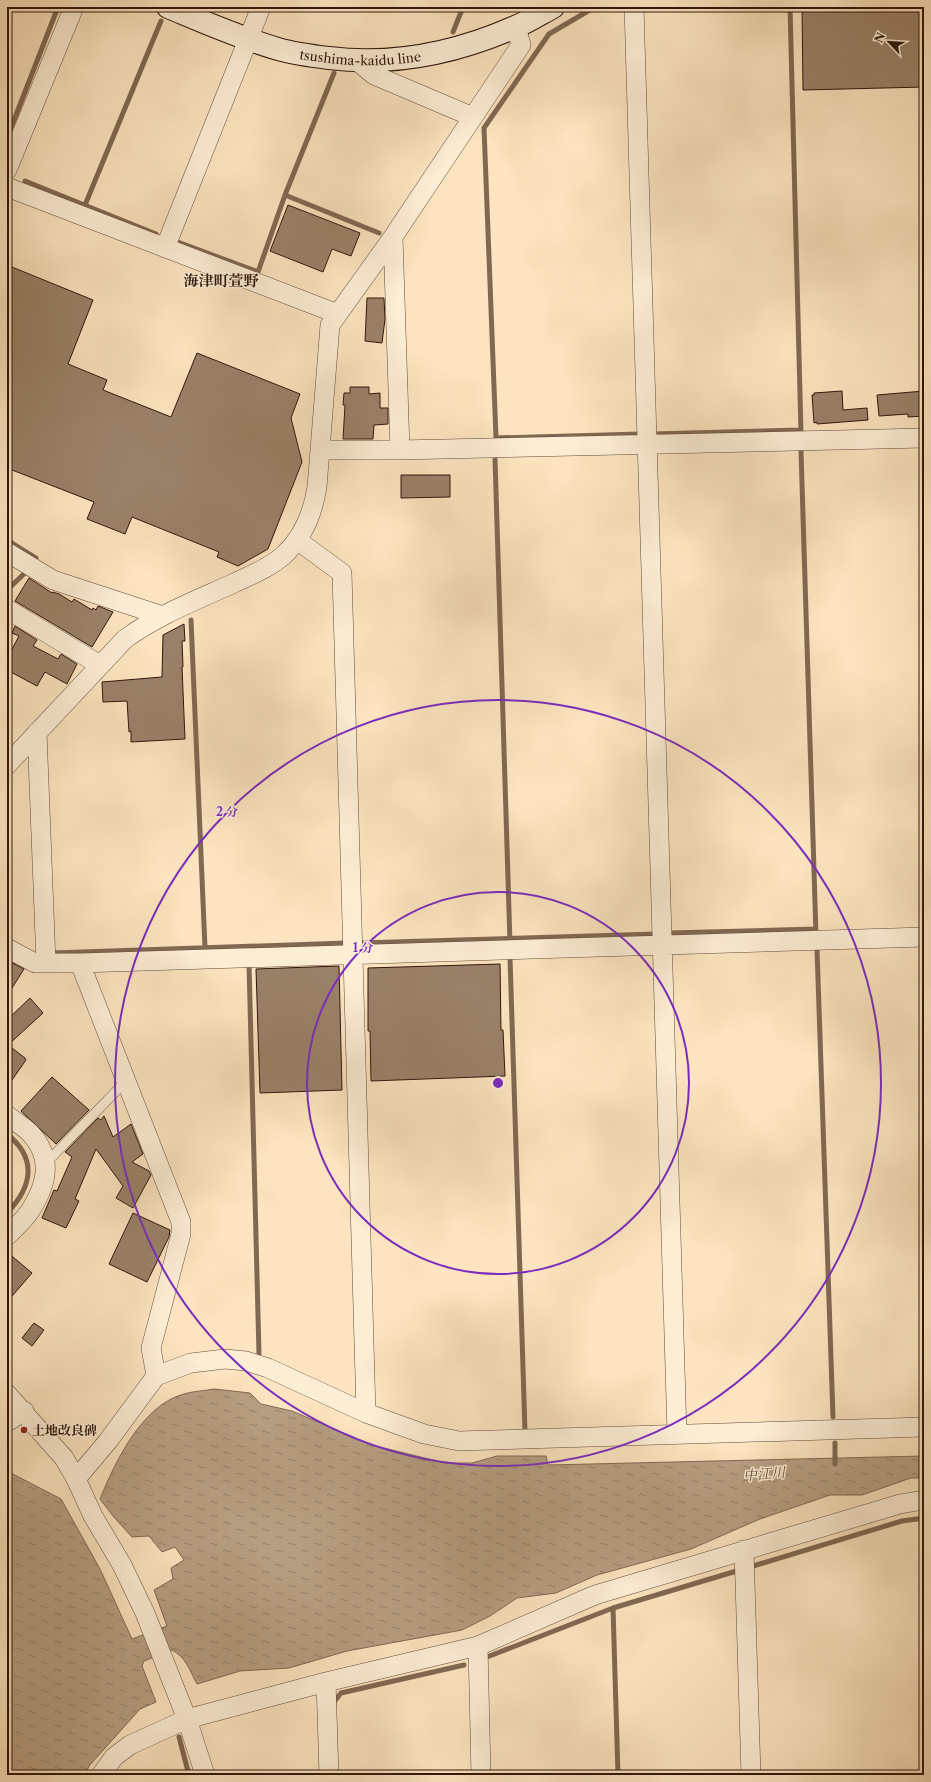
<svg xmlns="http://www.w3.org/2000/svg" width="931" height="1782" font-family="'Libre Caslon Text','Noto Serif JP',serif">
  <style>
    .water { fill: url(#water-ripples); stroke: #806852 }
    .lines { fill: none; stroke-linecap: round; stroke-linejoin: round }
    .stream { stroke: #806852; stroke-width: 5 }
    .building { fill: #998169; stroke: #2f160b }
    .service-casing { stroke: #624a38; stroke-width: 10 }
    .minor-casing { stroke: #624a38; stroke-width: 20 }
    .secondary-casing { stroke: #2f160b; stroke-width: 24 }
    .service { stroke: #fcedd5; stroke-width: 9 }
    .minor { stroke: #fcedd5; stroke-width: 19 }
    .secondary { stroke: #fcedd5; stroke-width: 22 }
    .ring { fill: none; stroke: #7b2cbf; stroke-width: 2 }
    .poi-dot { fill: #8f2418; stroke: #fcedd5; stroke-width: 1.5 }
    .labels { text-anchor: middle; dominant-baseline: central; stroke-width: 3; stroke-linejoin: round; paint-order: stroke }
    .street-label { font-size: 13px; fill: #2f160b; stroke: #fcedd5 }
    .poi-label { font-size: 13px; font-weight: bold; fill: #2f160b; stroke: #fcedd5; text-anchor: start }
    .water-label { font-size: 14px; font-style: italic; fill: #654c3b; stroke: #fcedd5 }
    .quarter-label { font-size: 15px; font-weight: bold; fill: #2f160b; stroke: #fcedd5 }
    .centre { fill: #7b2cbf; stroke: #fcedd5; stroke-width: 2 }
    .ring-label { font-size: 12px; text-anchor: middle; font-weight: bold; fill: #7b2cbf; stroke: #fcedd5; stroke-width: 3; stroke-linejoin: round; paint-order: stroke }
  </style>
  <defs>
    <pattern id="water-ripples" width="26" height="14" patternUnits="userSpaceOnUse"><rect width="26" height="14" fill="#b69e82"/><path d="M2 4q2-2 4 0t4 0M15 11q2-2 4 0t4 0" fill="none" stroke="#948069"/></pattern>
  </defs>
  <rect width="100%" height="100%" fill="#fbe4bf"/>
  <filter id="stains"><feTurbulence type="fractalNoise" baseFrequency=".005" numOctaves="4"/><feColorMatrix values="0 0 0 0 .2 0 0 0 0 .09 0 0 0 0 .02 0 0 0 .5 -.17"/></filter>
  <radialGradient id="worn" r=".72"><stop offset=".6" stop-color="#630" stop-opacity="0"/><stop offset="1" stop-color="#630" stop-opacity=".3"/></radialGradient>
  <path class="water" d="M214,1389L250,1393L261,1404L292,1411L372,1445L445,1463H472L497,1456H546L548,1465L924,1456V1478H911L862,1495H830L760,1519L691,1549L597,1575L556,1593L517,1598L490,1616L462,1630L347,1651L289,1668L240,1671L197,1684C190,1671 186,1657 172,1650L144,1661L142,1666L156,1702L140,1709L89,1766L85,1775H59L57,1773C40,1772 24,1775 7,1775V1471L61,1499L100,1569L132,1639L167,1626L154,1590L173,1579L171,1568L184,1560L175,1547L162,1552L149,1536L132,1537L113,1516L100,1499C115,1462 142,1405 184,1394C193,1391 204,1391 214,1389Z"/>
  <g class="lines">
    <path class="stream" d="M790,7L801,433
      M453,32L463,7
      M7,138L58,7
      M25,181L156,234
      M285,195L334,73
      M85,205L161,21
      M175,241L258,272L285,195L379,233
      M653,434L801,430
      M496,438L640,434
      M494,443L496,438L484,128L549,34L595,7
      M801,451L816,935
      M495,459L510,943
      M7,540L36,558
      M7,590L27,571
      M191,620L205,948
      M669,933L816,929
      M360,943L656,934
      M817,949L833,1417
      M53,953L346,943
      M510,958L525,1431
      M249,964L259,1354
      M7,1134C38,1159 32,1187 7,1213
      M835,1443V1464
      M753,1566L902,1521L924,1518
      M613,1608L618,1775
      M487,1657L613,1608L740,1570
      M334,1705V1702L341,1693L464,1665
      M179,1737L189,1775"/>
  </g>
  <path class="building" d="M802,7H923L924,87L803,90Z
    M288,205L360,233L351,256L332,249L323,272L270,251Z
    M7,265L93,300L68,364L107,380L103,390L171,417L197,353L300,394L291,418L302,462L268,549L238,566L217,557L219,552L132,517L125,534L87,519L94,502L7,468Z
    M367,298H384L385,319L382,343L365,341Z
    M350,387H369V394L380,393V408H388V424L374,425L373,439H343L345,405H343L344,393H350Z
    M842,391L843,410L867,408L868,420L817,424V422L814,423L812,395H814V393Z
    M924,391V416L908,417V414L879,416L877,395Z
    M401,475H450V497L401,498Z
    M29,578L52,593L53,592L59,594L72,602L74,599L92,610L93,608L96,610L98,606L113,612L92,647L15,601Z
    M184,624L185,641H182L183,667H182L185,739L131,742V731L129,732L127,701L103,702L102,682L162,677L163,635Z
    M15,626L37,640L33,646L58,659L61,654L77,664L67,684L45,672L37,686L7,670V659L19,636L12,633Z
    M7,960L24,969L7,996Z
    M500,964L501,1030H503L505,1076L371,1081L370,1031H368V968Z
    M339,966L342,1090L260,1093L256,969Z
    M30,998L43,1013L8,1045L25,1058L26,1060L7,1087V1020Z
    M52,1077L89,1110L56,1144L21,1111Z
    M104,1116L113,1137L131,1124L143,1154L132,1162L149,1171L151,1175L133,1208L116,1198L123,1186L96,1149L75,1199L79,1201L66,1228L42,1218L54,1190L57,1191L72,1157L65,1152L98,1118L101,1120Z
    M133,1213L170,1230L169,1237L147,1282L109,1264Z
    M7,1252L32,1273L7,1302Z
    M34,1323L44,1330L32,1346L22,1338Z"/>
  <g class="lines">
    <g class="service-casing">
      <path id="service" d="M46,1163L126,1081"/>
    </g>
    <g class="minor-casing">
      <path id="minor" d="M634,7L677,1434
        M357,61L374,75L473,117
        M7,170L74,7
        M7,187L338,314
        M393,237L400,450
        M165,248L261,7
        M320,450H400L924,438
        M297,540L342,573L366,1413
        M7,552L53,580L163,616
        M7,609L100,665
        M37,732L46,963
        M7,765L125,639C158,615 197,600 234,583C251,575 269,568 284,555C303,537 313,513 317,487L330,325L393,237L521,45L516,27
        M7,948L35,963H80L924,937
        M80,963L181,1222V1234L151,1348L156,1376
        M7,1115C15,1122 25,1127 31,1134C53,1158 47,1185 30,1211C24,1220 15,1228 7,1236
        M7,1394L64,1458L76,1479L93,1516L122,1565L145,1613L187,1719L205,1775
        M7,1422L24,1411
        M76,1479L108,1441L156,1376L191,1363L225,1359L246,1361L268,1368L366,1413L424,1434L459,1441L924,1427
        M744,1550L751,1775
        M478,1646L481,1775
        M326,1682L329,1775
        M101,1775L114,1757L130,1745L187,1719L326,1682L478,1646L595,1595L900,1504L924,1500"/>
    </g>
    <g class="secondary-casing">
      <g id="secondary">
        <path id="s1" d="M168,7C204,22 240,38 278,49C295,54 312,56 329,58C394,66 456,53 515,27C528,22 540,14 553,7"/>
      </g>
    </g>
    <use href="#service" class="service"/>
    <use href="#minor" class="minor"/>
    <use href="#secondary" class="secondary"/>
  </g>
  <g class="ring">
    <circle cx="498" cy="1083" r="191"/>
    <circle cx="498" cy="1083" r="383"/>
  </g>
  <circle class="poi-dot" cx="24" cy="1430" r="4"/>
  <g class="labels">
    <g class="street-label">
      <text stroke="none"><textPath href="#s1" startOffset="201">tsushima-kaidu line</textPath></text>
    </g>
    <g class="poi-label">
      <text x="32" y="1430">土地改良碑</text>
    </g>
    <g class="water-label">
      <text transform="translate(764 1474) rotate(-5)">中江川</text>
    </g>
    <g class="quarter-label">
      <text x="221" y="280">海津町萱野</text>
    </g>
  </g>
  <circle cx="498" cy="1083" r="6" class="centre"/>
  <g class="ring-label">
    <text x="227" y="816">2 分</text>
    <text x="363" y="952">1 分</text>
  </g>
  <rect width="931" height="1782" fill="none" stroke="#fbe4bf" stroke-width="24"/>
  <rect x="8" y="8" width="915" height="1766" fill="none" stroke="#2f160b" stroke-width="2"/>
  <rect x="12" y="12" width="907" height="1758" fill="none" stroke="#2f160b"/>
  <g transform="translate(889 42) rotate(295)" stroke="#fcedd5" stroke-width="3" paint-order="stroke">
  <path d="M0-3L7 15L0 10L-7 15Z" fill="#2f160b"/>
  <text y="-6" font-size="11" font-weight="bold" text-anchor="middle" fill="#2f160b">N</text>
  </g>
  <rect width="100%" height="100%" filter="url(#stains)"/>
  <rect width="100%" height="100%" fill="url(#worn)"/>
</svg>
